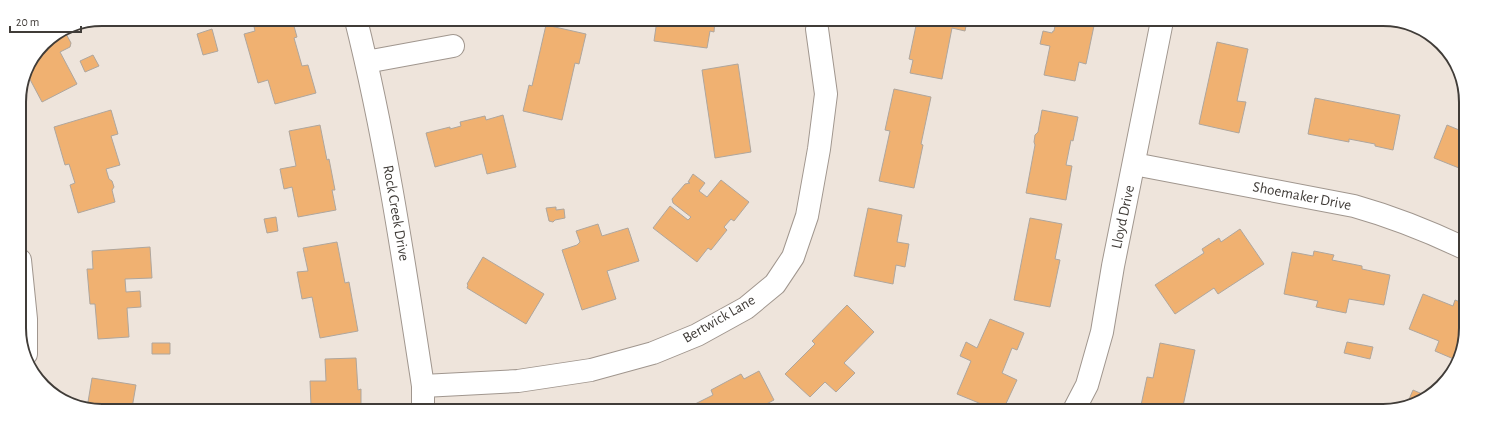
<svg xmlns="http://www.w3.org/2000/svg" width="1485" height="430" font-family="'Alegreya Sans',sans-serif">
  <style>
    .building { fill: #f0b171; stroke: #afa69d }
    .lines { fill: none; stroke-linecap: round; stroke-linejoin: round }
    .minor-casing { stroke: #a0968e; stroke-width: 24 }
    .minor { stroke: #fff; stroke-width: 22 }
    .labels { text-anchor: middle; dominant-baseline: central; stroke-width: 3; stroke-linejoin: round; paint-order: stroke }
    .street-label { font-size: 15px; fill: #403c38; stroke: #fff }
    .rim { fill: none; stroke: #403c38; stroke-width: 2 }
  </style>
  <rect width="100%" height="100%" fill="#eee4db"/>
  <path class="building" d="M261,19H292L297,37L294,38L302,66L308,65L316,93L275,104L268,80L258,83L244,34L255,31L253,22Z
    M657,20H715L714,32L710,31L707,48L654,41Z
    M917,21H967L965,31L952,28L942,79L910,73L913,60L909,59Z
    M1056,21H1095L1086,64L1079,62L1075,81L1044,75L1050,46L1040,44L1043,31L1052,33L1053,31H1054Z
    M1244,21H1262L1261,25Z
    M546,25L586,34L579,64L575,63L562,120L523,111L529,85L532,86Z
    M212,29L218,51L203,55L197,34Z
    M64,30L71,43L70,47L60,52L77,84L42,102L25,70L43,43Z
    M1217,42L1248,49L1237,101L1246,102L1239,133L1199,124Z
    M93,55L99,66L85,72L80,61Z
    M738,64L751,152L715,158L702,70Z
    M894,89L931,97L921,144L923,145L914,188L879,181L890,131L885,130Z
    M1315,98L1400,115L1393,150L1375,146V144L1349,139V142L1308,134Z
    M111,110L118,134L111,136L120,165L106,169L109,179L112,181L114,187L112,190L115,202L78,213L70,185L75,183L69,164L65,165L54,127Z
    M1042,110L1078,117L1073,141L1071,140L1066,165L1072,166L1066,200L1026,193L1035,145L1034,142L1035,135L1038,132Z
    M503,115L516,167L487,174L482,154L435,167L426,133L450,127V129L461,126L460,122L485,116L486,120Z
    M320,125L327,160L329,159L335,190H332L336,210L298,217L292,187L284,189L280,169L296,166L289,131Z
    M1447,125L1464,132V170L1434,158Z
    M693,174L705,183L699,191L707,197L721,180L749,202L734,221L731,219L724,227L727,230L711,250L708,248L697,262L653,228L670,206L688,220L691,217L673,203L672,199L685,184L690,183L688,182Z
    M556,207V210L564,209L565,218L555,220L553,222L549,221L546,208Z
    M868,208L902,215L897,242L909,244L905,267L896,265L893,284L854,276Z
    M276,217L278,231L267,233L264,219Z
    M1030,218L1062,224L1055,259L1060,260L1050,307L1014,300Z
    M598,224L602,236L628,228L639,261L607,271L616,299L582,310L562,250L577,245L580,242L576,231Z
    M1240,229L1264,264L1218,294L1214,288L1175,314L1155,285L1204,253L1202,249L1219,238L1221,242Z
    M337,242L345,283L349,282L358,331L320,338L313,302L312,297L302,299L297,272L308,271L303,248Z
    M150,247L152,278L125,279L126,292L140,291L141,307L127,308L129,337L98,339L95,304H90L87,269H93L92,251Z
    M1314,251L1334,255L1332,260L1362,266V269L1390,275L1384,305L1349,299L1346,313L1316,307L1318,301L1284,294L1292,252L1313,256Z
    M483,257L544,294L526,324L467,288L468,285L467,284Z
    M1423,294L1453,306L1455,300L1463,303V349H1462L1456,360L1435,351L1439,341L1409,329Z
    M847,305L874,332L844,363L855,373L836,392L825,382L810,397L785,374L815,344L812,341Z
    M990,319L1024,333L1017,350L1012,348L1002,373L1017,380L1003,410H996L957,394L971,361L960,356L966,342L977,348Z
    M1347,342L1373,347L1370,359L1344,353Z
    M152,343H170V354H152Z
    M1160,343L1195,350L1183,406L1189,407V410H1140L1147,377L1153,378Z
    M356,358L358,390L361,389V409H327V405L311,406L310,381H326L325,359Z
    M759,371L774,400L755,410L685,409L713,395L711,390L741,374L744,379Z
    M92,378L136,385L132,408H87Z
    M1413,390L1427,396L1407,404Z"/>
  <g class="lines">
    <g class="minor-casing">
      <path id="minor" d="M356,20C386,140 404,263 423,386V409
        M366,62L453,46
        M1134,164L1354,206C1393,217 1426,230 1464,248
        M20,260L26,319V354
        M423,386L518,381L591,370L653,353L697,335L746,308L775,284L793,257L807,216L819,149L826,94L817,29
        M1074,410L1087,385L1102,332L1113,266L1162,21"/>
    </g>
    <use href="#minor" class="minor"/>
  </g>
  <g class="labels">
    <g class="street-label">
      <text transform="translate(1302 196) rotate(11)">Shoemaker Drive</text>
      <text transform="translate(396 213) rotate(80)">Rock Creek Drive</text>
      <text transform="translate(1123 217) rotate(-78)">Lloyd Drive</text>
      <text transform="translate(719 319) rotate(-30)">Bertwick Lane</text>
    </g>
  </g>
  <path d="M0 0H1485V430H0ZM102 26H1383A76 76 0 0 1 1459 102V328A76 76 0 0 1 1383 404H102A76 76 0 0 1 26 328V102A76 76 0 0 1 102 26Z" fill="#fff" fill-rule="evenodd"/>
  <path class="rim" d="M102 26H1383A76 76 0 0 1 1459 102V328A76 76 0 0 1 1383 404H102A76 76 0 0 1 26 328V102A76 76 0 0 1 102 26Z"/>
  <path d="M10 26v6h71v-6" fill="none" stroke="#403c38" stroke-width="2"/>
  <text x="16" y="26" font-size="12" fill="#403c38" stroke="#ffffff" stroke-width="3" paint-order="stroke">20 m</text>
</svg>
